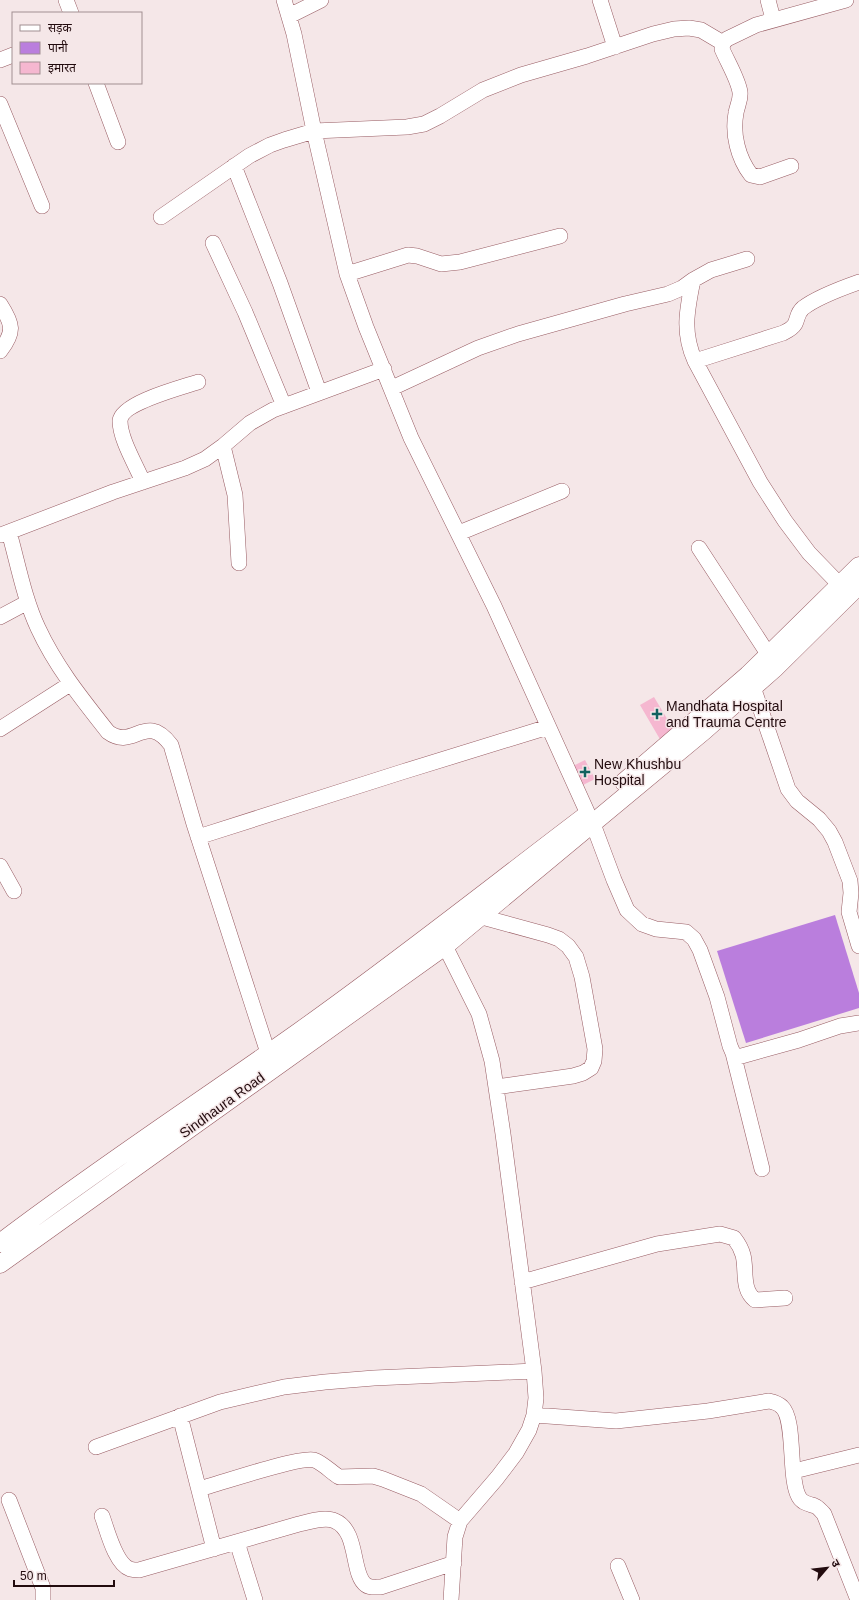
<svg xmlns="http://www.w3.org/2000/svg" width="859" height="1600" font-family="Arial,'Noto Sans Devanagari',sans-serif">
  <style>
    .water { fill: #ba7edd }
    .building { fill: #f5b7d0 }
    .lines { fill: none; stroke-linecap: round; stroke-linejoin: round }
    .minor-casing { stroke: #985c63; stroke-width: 16 }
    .tertiary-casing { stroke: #985c63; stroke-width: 19 }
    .minor { stroke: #fff; stroke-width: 15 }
    .tertiary { stroke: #fff; stroke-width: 18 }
    .poi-dot { fill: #126260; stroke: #f5e7e8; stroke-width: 1.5 }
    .labels { text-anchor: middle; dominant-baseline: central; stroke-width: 3; stroke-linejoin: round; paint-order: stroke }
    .poi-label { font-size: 14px; fill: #220b0e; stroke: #f5e7e8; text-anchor: start }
    .street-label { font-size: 14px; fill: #220b0e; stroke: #f5e7e8 }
  </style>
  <rect width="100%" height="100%" fill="#f5e7e8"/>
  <path class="water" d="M835,915L859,993V1008L746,1043L717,951Z"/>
  <path class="building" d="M654,697L675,732L661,741L640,705Z
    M585,760L595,779L583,785L573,766Z"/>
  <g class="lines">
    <g class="minor-casing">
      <path id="minor" d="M66,0L71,13
        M284,0L294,34L314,131L347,274L366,327L411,438L494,606L588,814
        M600,0L615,47
        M768,0L773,19
        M289,16L321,0
        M0,60L13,55
        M96,83L118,142
        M0,104L42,206
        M234,166L280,283L319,392
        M791,166L760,177L751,175C738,158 732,134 736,113C737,106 741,100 740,92C738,79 727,61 722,49L723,43L727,39L756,25L846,0
        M161,217L249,156L270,145L284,140L314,131L407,127L424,124L440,116L483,90L521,75L587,56L653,34L674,29L689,28L701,30L723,43
        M213,243L245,312L284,406
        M347,274L408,255L417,256L441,264L460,262L560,236
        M693,280C687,310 682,332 695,361L760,482L785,521L809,553L839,584
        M0,304C13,324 15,332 0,351
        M695,361L783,333C787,331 792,329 795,324C798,318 797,313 803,308C817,297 842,288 859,282
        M392,388L478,348L518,334L625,304L668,294L682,288L693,280L711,270L747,259
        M223,446L235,495L239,563
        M143,482C136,465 120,439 120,421C121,403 183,387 198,382
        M9,532C18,564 24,598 38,628C56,667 82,699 108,732C134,751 145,711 171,745L194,824L268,1053
        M459,533L562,491
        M1,535L113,492L185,468L205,459L223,446L250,423L273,410L384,369
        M699,548L768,654
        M0,617L28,602
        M753,687L788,789L797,801L819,819L829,831L835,842L850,881L851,893L849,912L859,946
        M0,729L70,684
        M593,824L614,880L627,910L642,924L656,929L686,932L694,939L700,950L717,997L730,1046L733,1053L738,1057L799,1040L840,1026L859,1023
        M198,837L402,772L548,727
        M0,866L14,891
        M482,917L548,935L559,939L568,946L576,957L582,977L595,1049L594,1061L591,1068L583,1073L573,1076L496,1087
        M445,946L479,1014L492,1061L503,1134L534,1371L536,1398L534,1415L529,1430L516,1453L497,1478L460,1521L455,1537L451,1600
        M733,1053L762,1169
        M522,1282L657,1244L720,1234L734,1238C738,1243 741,1248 743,1255C747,1270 741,1289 755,1300L785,1298
        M534,1415L616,1421L708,1411L769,1401C774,1402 778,1403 782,1407C796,1420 788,1479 799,1497C802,1503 809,1504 815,1506C818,1507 821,1511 824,1514L858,1600
        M180,1416L214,1549
        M96,1447L220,1402L284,1387L325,1382L374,1378L534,1371
        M794,1471L859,1455
        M199,1489C219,1484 299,1456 314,1460C323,1463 331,1472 339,1477L373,1476L383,1479L421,1494L460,1521
        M9,1500L43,1588V1600
        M102,1516C107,1529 115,1564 130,1569C133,1570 136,1570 139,1570L299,1524C309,1522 325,1516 335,1521C359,1531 351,1575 366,1585C370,1588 375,1587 381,1587L454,1563
        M237,1542L255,1600
        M618,1566L632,1600"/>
    </g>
    <g class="tertiary-casing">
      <path id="tertiary" d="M624,782L748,675L859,566
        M0,1243C97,1169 200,1102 300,1031C396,963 489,889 584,817
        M0,1264L445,946L705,730L774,669L859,585"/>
    </g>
    <use href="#minor" class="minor"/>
    <use href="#tertiary" class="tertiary"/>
  </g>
  <g class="poi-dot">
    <path d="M655 708h4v4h4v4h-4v4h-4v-4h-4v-4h4z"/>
    <path d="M583 766h4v4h4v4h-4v4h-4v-4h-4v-4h4z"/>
  </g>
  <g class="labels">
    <g class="poi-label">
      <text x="666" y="706">Mandhata Hospital<tspan x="666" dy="16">and Trauma Centre</tspan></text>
      <text x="594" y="764">New Khushbu<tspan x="594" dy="16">Hospital</tspan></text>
    </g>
    <g class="street-label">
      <text transform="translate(222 1105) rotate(-36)">Sindhaura Road</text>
    </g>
  </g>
  <rect x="12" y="12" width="130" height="72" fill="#f5e7e8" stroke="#a18f91"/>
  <rect x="20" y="25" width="20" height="6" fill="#ffffff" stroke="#a18f91"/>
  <text x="48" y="32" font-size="12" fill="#220b0e">सड़क</text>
  <rect x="20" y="42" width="20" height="12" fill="#ba7edd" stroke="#a18f91"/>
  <text x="48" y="52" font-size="12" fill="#220b0e">पानी</text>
  <rect x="20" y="62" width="20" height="12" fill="#f5b7d0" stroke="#a18f91"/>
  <text x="48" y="72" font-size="12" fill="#220b0e">इमारत</text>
  <g transform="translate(827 1568) rotate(62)" stroke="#f5e7e8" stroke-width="3" paint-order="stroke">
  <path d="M0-3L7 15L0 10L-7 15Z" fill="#220b0e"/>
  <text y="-6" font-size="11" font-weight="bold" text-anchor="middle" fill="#220b0e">उ</text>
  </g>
  <path d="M14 1580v6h100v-6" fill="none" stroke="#220b0e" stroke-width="2"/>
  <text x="20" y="1580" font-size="12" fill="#220b0e" stroke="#f5e7e8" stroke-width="3" paint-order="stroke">50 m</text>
</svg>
